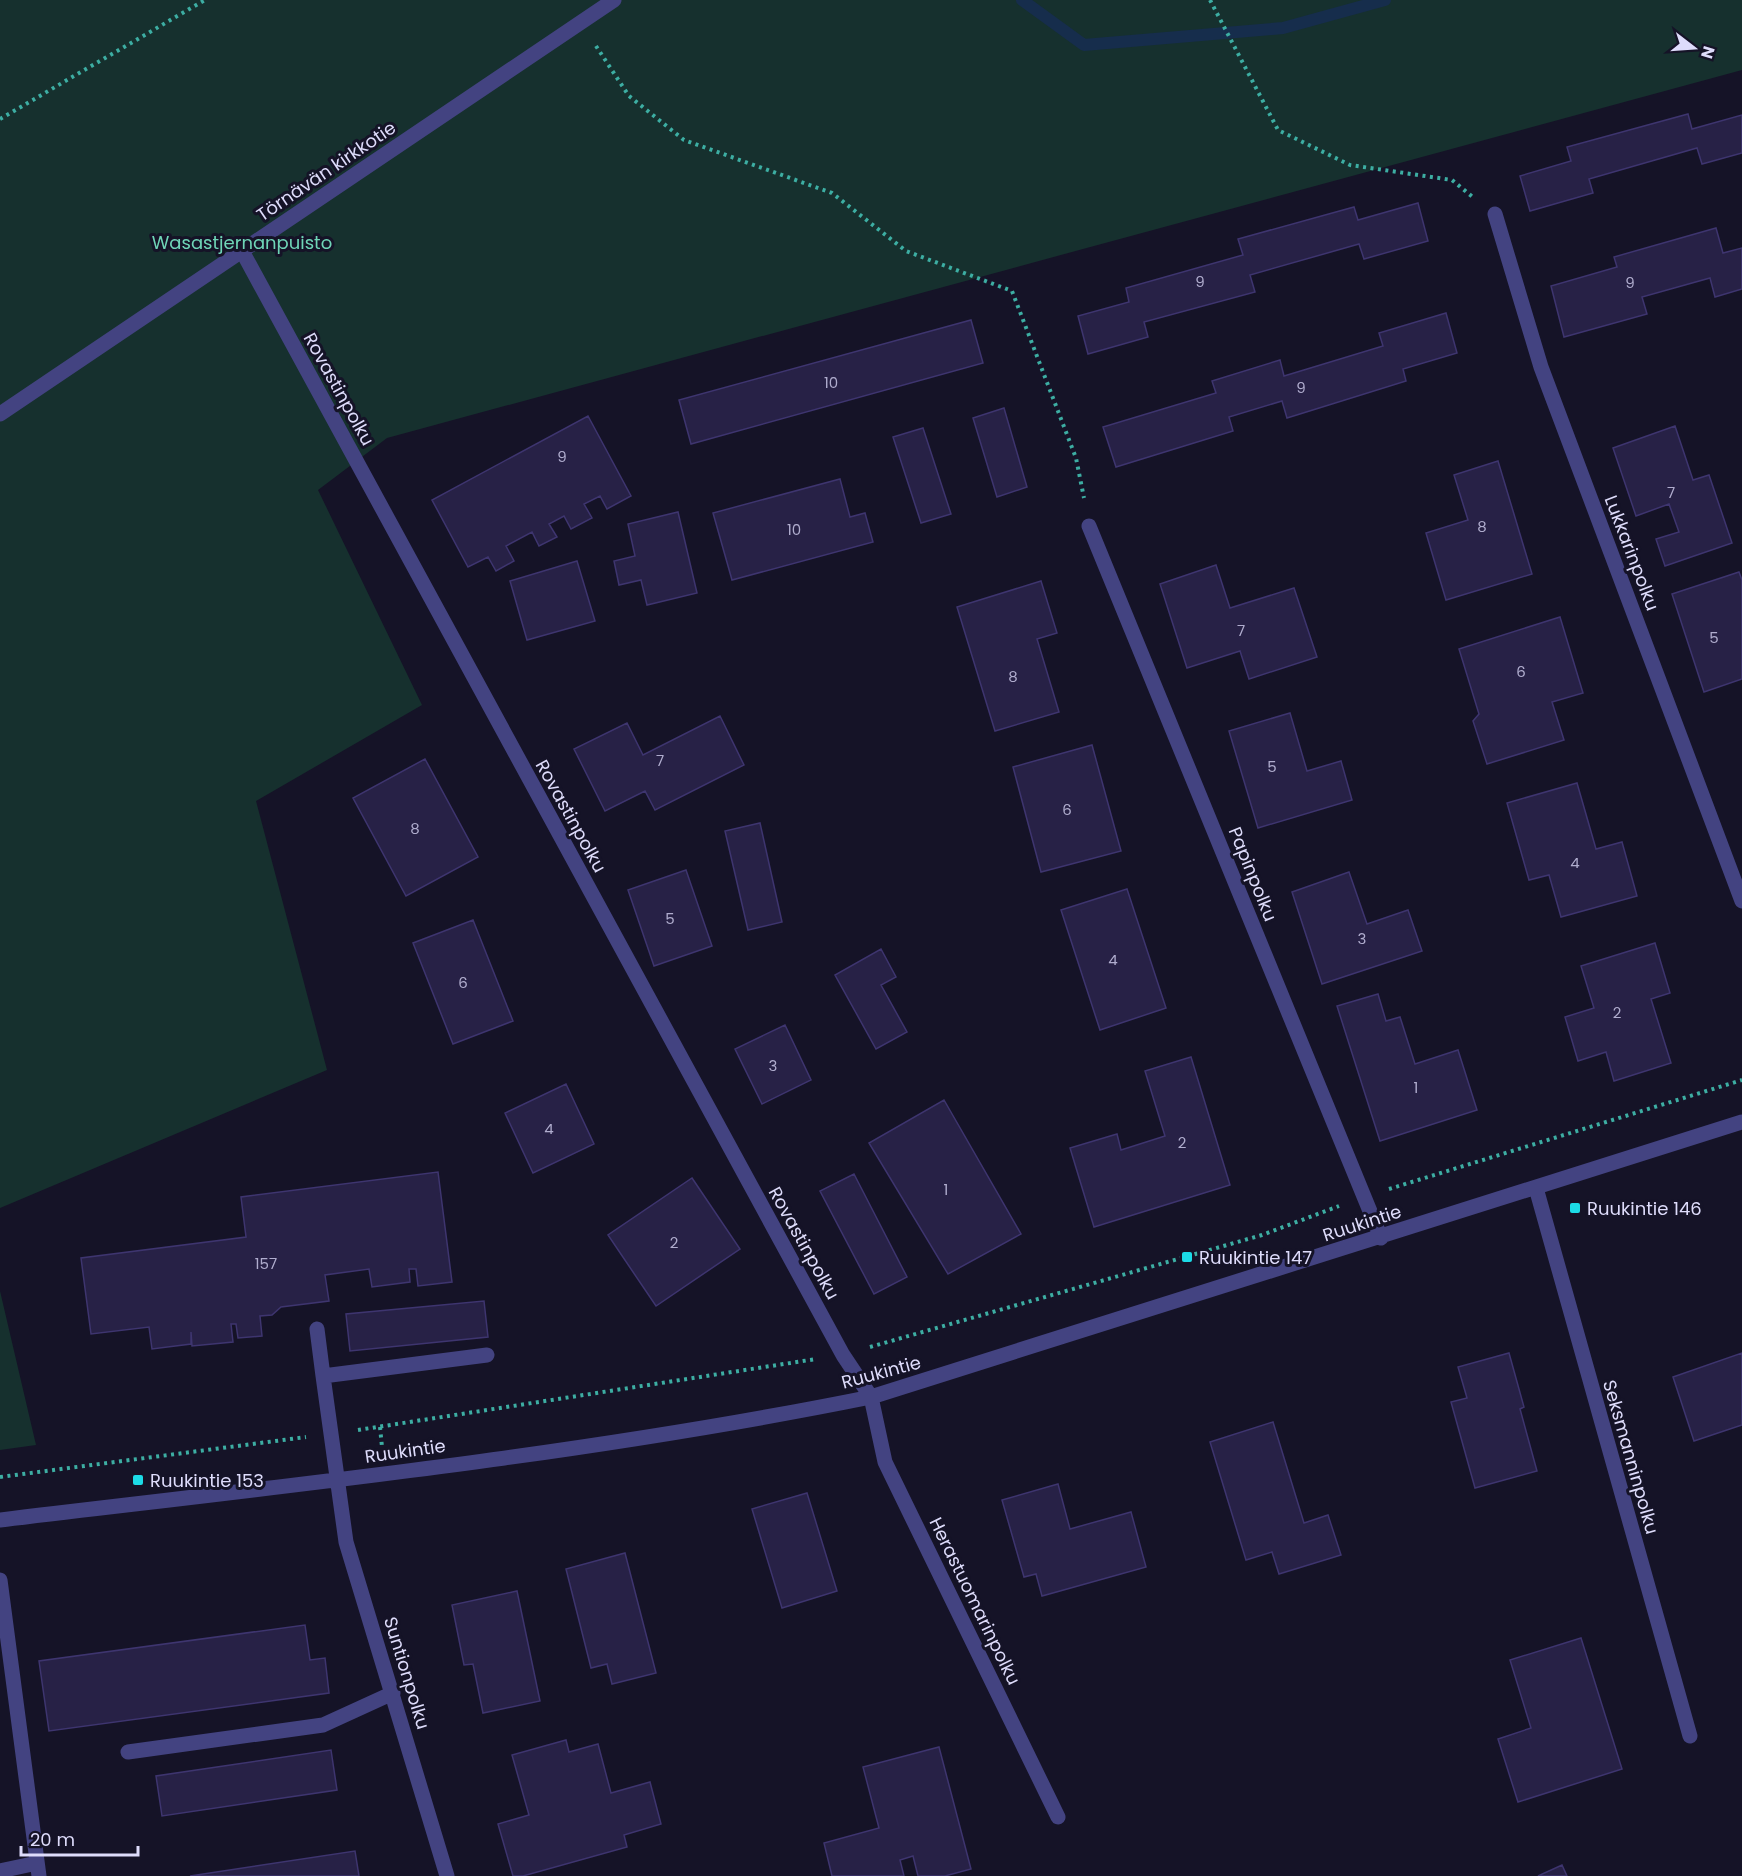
<svg xmlns="http://www.w3.org/2000/svg" width="1742" height="1876" font-family="Poppins,sans-serif">
  <style>
    .green { fill: #16302e }
    .lines { fill: none; stroke-linecap: round; stroke-linejoin: round }
    .stream { stroke: #162d4c; stroke-width: 12 }
    .building { fill: #272146; stroke: #3e356f; stroke-width: 1.5 }
    .path { stroke: #3daea3; stroke-width: 4; stroke-dasharray: 3 4.5; stroke-linecap: butt }
    .minor { stroke: #434381; stroke-width: 15 }
    .poi-dot { fill: #1cdbe7; stroke: #151327; stroke-width: 2 }
    .labels { text-anchor: middle; dominant-baseline: central; stroke-width: 6; stroke-linejoin: round; paint-order: stroke }
    .number-label { font-size: 15px; fill: #b0adce }
    .street-label { font-size: 18px; fill: #dedcfb; stroke: #151327 }
    .park-label { font-size: 18px; fill: #6fd5b7; stroke: #151327 }
    .poi-label { font-size: 18px; fill: #dedcfb; stroke: #151327; text-anchor: start }
  </style>
  <rect width="100%" height="100%" fill="#151327"/>
  <path class="green" d="M0,0H1742V70L387,438L318,490L422,705L256,801L327,1070L0,1208Z
    M0,1291L36,1445L0,1450Z"/>
  <g class="lines">
    <path class="stream" d="M1022,0L1084,45L1283,28L1385,0"/>
  </g>
  <path class="building" d="M1688,114L1692,129L1742,115V153L1702,164L1697,148L1589,179L1593,193L1530,211L1520,176L1571,161L1567,147Z
    M1418,203L1428,241L1364,259L1359,244L1250,275L1255,292L1144,322L1148,337L1088,354L1078,316L1129,302L1126,288L1243,255L1238,239L1354,207L1358,220Z
    M1716,228L1723,253L1742,248V289L1715,297L1710,278L1642,297L1647,314L1564,337L1551,286L1617,267L1614,257Z
    M1446,313L1457,353L1403,369L1406,381L1287,418L1282,401L1229,417L1233,431L1116,467L1103,427L1216,393L1212,381L1280,360L1284,376L1383,346L1379,333Z
    M971,320L983,363L691,444L679,400Z
    M1004,408L1027,487L997,497L973,418Z
    M588,416L631,496L607,509L600,496L584,504L592,518L571,529L564,516L549,524L557,537L539,546L532,532L506,546L514,561L496,571L488,557L468,567L432,500Z
    M1675,426L1693,480L1709,475L1732,543L1665,566L1656,539L1679,532L1669,504L1636,516L1613,448Z
    M923,428L951,514L921,523L893,437Z
    M1498,461L1532,574L1446,600L1426,533L1468,520L1454,475Z
    M840,479L850,517L865,513L873,542L732,580L713,513Z
    M678,512L697,593L647,605L641,580L619,585L614,561L635,556L628,524Z
    M577,561L595,621L527,640L510,581Z
    M1216,565L1230,608L1294,588L1317,657L1249,679L1240,651L1187,668L1160,584Z
    M1739,572L1742,580V679L1704,692L1672,594Z
    M1041,581L1057,633L1037,639L1059,712L995,731L957,607Z
    M1560,617L1583,693L1552,702L1564,740L1487,764L1473,721L1479,714L1459,649Z
    M1290,713L1307,771L1341,761L1352,800L1258,828L1229,731Z
    M720,716L744,765L655,810L645,791L605,811L574,749L627,723L643,755Z
    M1092,745L1121,851L1041,872L1013,767Z
    M425,759L478,857L406,896L353,798Z
    M1577,783L1596,849L1622,842L1637,896L1561,917L1549,875L1529,880L1507,803Z
    M760,823L782,922L748,930L725,831Z
    M686,870L712,946L654,966L628,890Z
    M1349,872L1367,924L1408,910L1422,951L1322,984L1292,892Z
    M1127,889L1166,1008L1100,1030L1061,910Z
    M473,920L513,1021L453,1044L413,943Z
    M1655,943L1670,993L1651,999L1671,1063L1614,1081L1606,1052L1578,1061L1565,1017L1594,1008L1581,966Z
    M881,949L896,977L881,985L907,1032L876,1049L835,975Z
    M1378,994L1386,1021L1400,1017L1415,1064L1458,1050L1477,1110L1380,1141L1337,1006Z
    M785,1025L811,1080L762,1104L735,1049Z
    M1191,1057L1230,1185L1094,1227L1070,1148L1117,1134L1121,1150L1165,1136L1145,1071Z
    M566,1084L594,1144L533,1173L505,1113Z
    M944,1100L1021,1234L948,1274L869,1143Z
    M438,1172L452,1282L418,1286L416,1269H409L410,1282L372,1287L369,1269L325,1275L329,1301L281,1307L272,1315L260,1316L262,1336L238,1338L236,1324H231L233,1342L192,1346L191,1332V1344L152,1349L149,1327L91,1334L81,1258L246,1237L241,1197Z
    M854,1174L907,1277L874,1294L820,1191Z
    M692,1178L740,1249L656,1306L608,1235Z
    M484,1301L488,1337L350,1351L346,1314Z
    M1509,1353L1524,1407L1520,1409L1537,1471L1475,1488L1451,1402L1467,1398L1458,1367Z
    M1742,1353V1425L1694,1441L1673,1377Z
    M1273,1422L1304,1523L1328,1515L1341,1555L1279,1574L1272,1552L1246,1560L1210,1442Z
    M1058,1484L1070,1529L1131,1512L1146,1567L1042,1596L1036,1574L1024,1577L1002,1500Z
    M807,1493L837,1591L782,1608L752,1509Z
    M625,1553L656,1673L612,1684L607,1664L591,1668L566,1569Z
    M517,1591L540,1701L483,1713L473,1664L464,1665L452,1605Z
    M305,1625L310,1660L325,1658L329,1693L49,1731L39,1661Z
    M1581,1638L1622,1769L1518,1802L1498,1739L1531,1728L1510,1660Z
    M566,1740L569,1752L598,1744L611,1793L650,1782L661,1824L624,1835L627,1847L523,1876H513L498,1824L529,1815L512,1755Z
    M939,1747L971,1869L945,1876H918L913,1856L900,1860L904,1876H832L824,1843L879,1828L863,1767Z
    M331,1750L337,1790L162,1816L156,1776Z
    M355,1851L359,1876H190Z
    M1562,1865L1567,1876H1538Z"/>
  <g class="lines">
    <path class="path" d="M1210,0L1278,130L1350,165L1452,180L1475,199
      M596,46L629,96L684,140L832,193L906,251L1012,291L1076,458L1084,498
      M0,119L205,0
      M1389,1189L1742,1080
      M870,1347L1262,1235L1339,1206
      M380,1427L382,1447
      M358,1430L816,1359
      M0,1477L306,1437"/>
    <path class="minor" d="M1495,214L1541,367L1742,901
      M242,251L843,1355L871,1397L885,1462L1058,1817
      M0,414L614,0
      M1089,526L1381,1238
      M1536,1188L1690,1736
      M317,1329L323,1376
      M0,1520C291,1485 584,1455 871,1397L1742,1122
      M0,1580L39,1876
      M128,1752L323,1725L393,1693
      M0,1871L37,1863
      M447,1876L346,1542L323,1376L487,1355"/>
  </g>
  <g class="poi-dot">
    <rect x="1569" y="1202" width="12" height="12" rx="3"/>
    <rect x="1181" y="1251" width="12" height="12" rx="3"/>
    <rect x="132" y="1474" width="12" height="12" rx="3"/>
  </g>
  <g class="labels">
    <g class="number-label">
      <text x="1200" y="281">9</text>
      <text x="1630" y="282">9</text>
      <text x="831" y="382">10</text>
      <text x="1301" y="387">9</text>
      <text x="562" y="456">9</text>
      <text x="1671" y="492">7</text>
      <text x="1482" y="526">8</text>
      <text x="794" y="529">10</text>
      <text x="1241" y="630">7</text>
      <text x="1714" y="637">5</text>
      <text x="1521" y="671">6</text>
      <text x="1013" y="676">8</text>
      <text x="660" y="760">7</text>
      <text x="1272" y="766">5</text>
      <text x="1067" y="809">6</text>
      <text x="415" y="828">8</text>
      <text x="1575" y="862">4</text>
      <text x="670" y="918">5</text>
      <text x="1362" y="938">3</text>
      <text x="1113" y="959">4</text>
      <text x="463" y="982">6</text>
      <text x="1617" y="1012">2</text>
      <text x="773" y="1065">3</text>
      <text x="1416" y="1087">1</text>
      <text x="549" y="1128">4</text>
      <text x="1182" y="1142">2</text>
      <text x="946" y="1189">1</text>
      <text x="674" y="1242">2</text>
      <text x="266" y="1263">157</text>
    </g>
    <g class="street-label">
      <text transform="translate(326 171) rotate(-34)">Törnävän kirkkotie</text>
      <text transform="translate(339 389) rotate(61)">Rovastinpolku</text>
      <text transform="translate(1632 553) rotate(69)">Lukkarinpolku</text>
      <text transform="translate(571 816) rotate(61)">Rovastinpolku</text>
      <text transform="translate(1253 874) rotate(68)">Papinpolku</text>
      <text transform="translate(1362 1223) rotate(-18)">Ruukintie</text>
      <text transform="translate(804 1243) rotate(61)">Rovastinpolku</text>
      <text transform="translate(881 1372) rotate(-15)">Ruukintie</text>
      <text transform="translate(405 1451) rotate(-8)">Ruukintie</text>
      <text transform="translate(1631 1457) rotate(74)">Seksmanninpolku</text>
      <text transform="translate(975 1601) rotate(64)">Herastuomarinpolku</text>
      <text transform="translate(407 1673) rotate(73)">Suntionpolku</text>
    </g>
    <g class="park-label">
      <text x="242" y="242">Wasastjernanpuisto</text>
    </g>
    <g class="poi-label">
      <text x="1587" y="1208">Ruukintie 146</text>
      <text x="1199" y="1257">Ruukintie 147</text>
      <text x="150" y="1480">Ruukintie 153</text>
    </g>
  </g>
  <g transform="translate(1694 48) rotate(107)" stroke="#151327" stroke-width="4.5" paint-order="stroke">
  <path d="M0-4.5L10 22L0 15L-10 22Z" fill="#dedcfb"/>
  <text y="-9" font-size="16" font-weight="bold" text-anchor="middle" fill="#dedcfb">N</text>
  </g>
  <path d="M21 1846v9h117v-9" fill="none" stroke="#dedcfb" stroke-width="3"/>
  <text x="30" y="1846" font-size="18" fill="#dedcfb" stroke="#151327" stroke-width="4.5" paint-order="stroke">20 m</text>
</svg>
